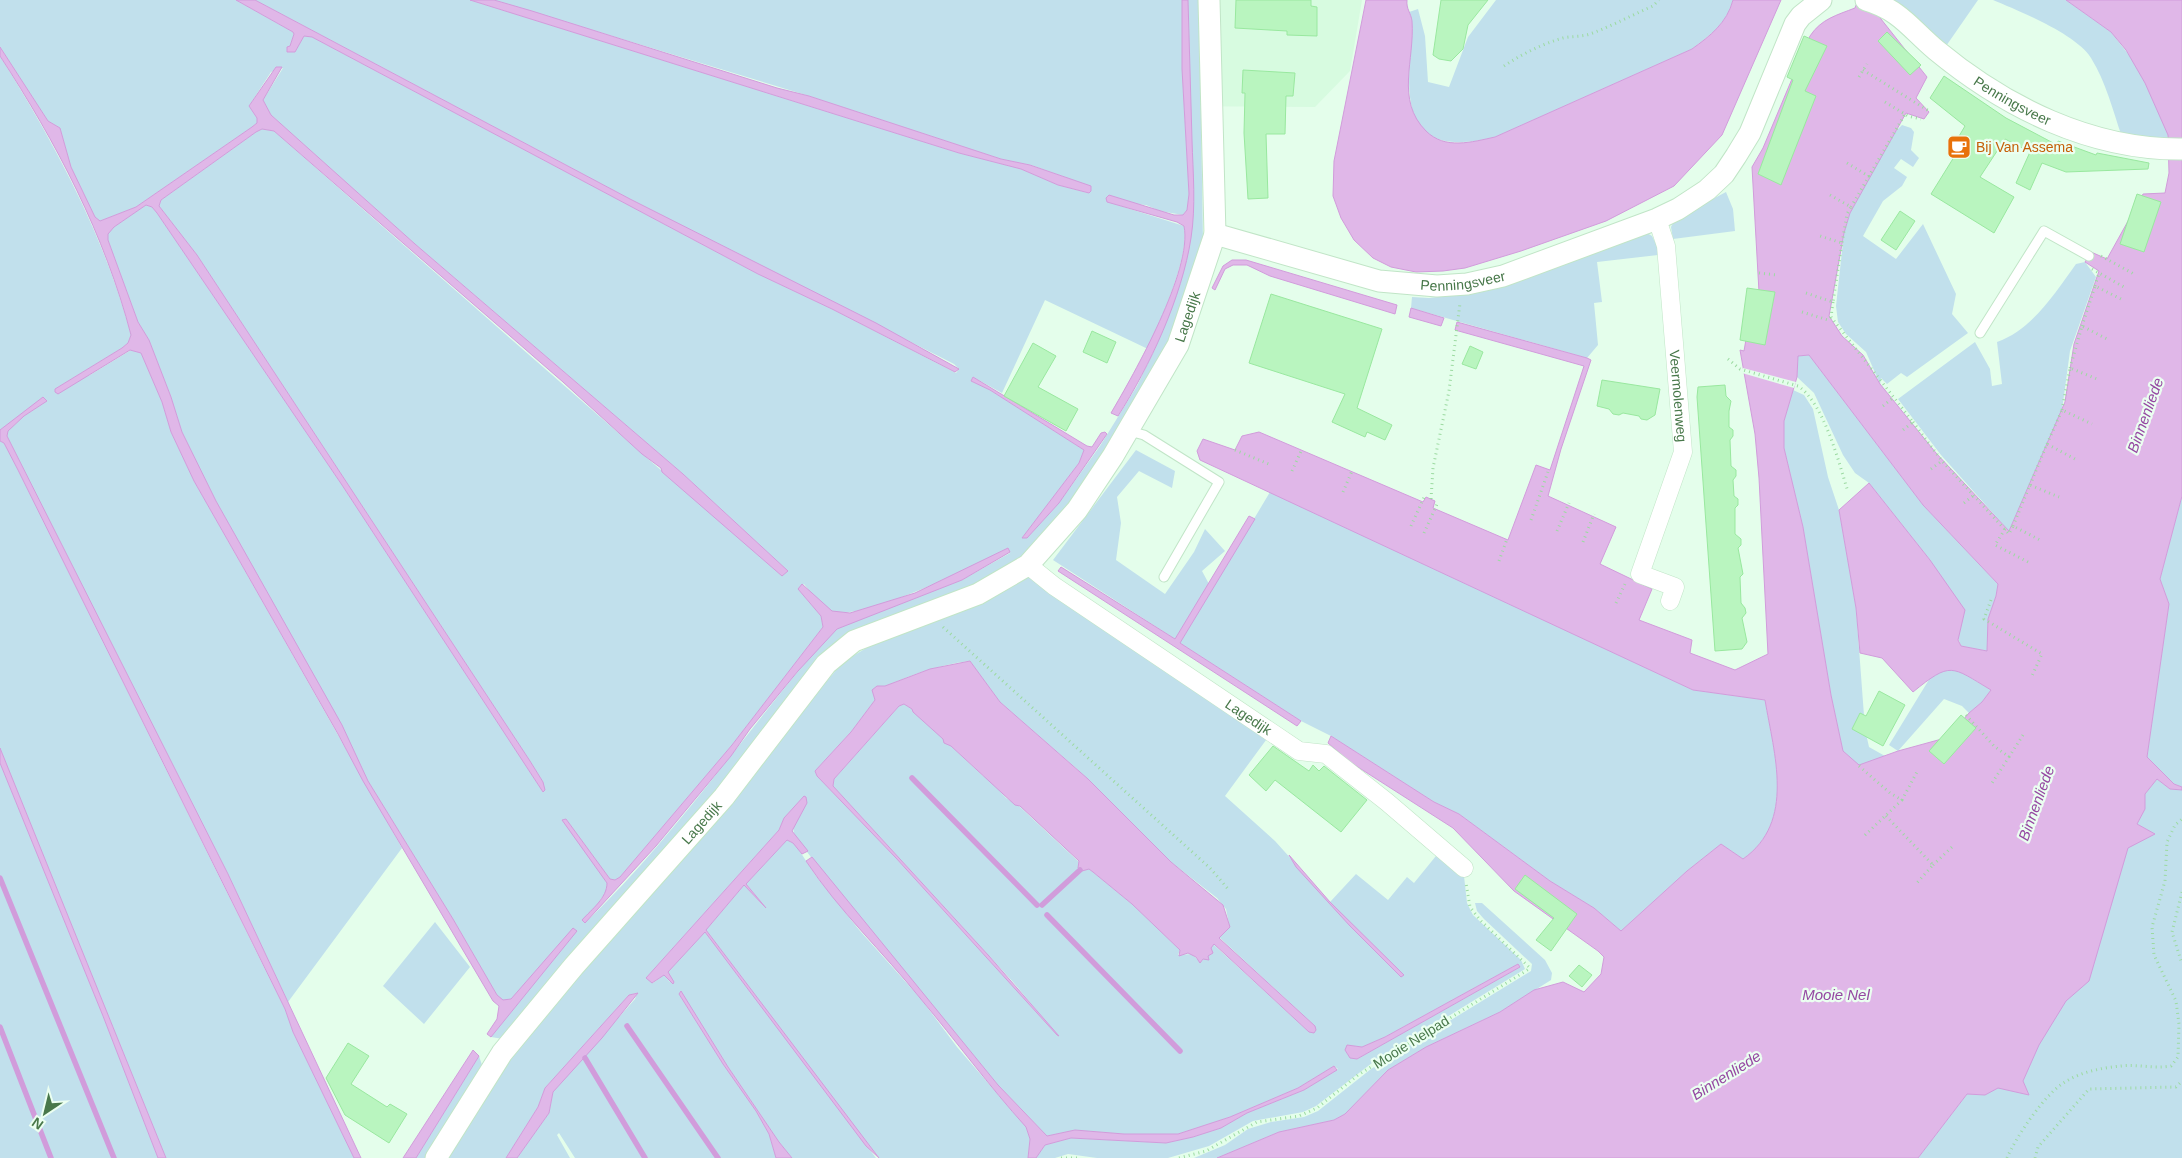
<svg xmlns="http://www.w3.org/2000/svg" width="2182" height="1158" font-family="Arial,sans-serif">
  <style>
    .residential { fill: #d7fbe0 }
    .green { fill: #c1e0ec; fill-rule: evenodd }
    .water { fill: #e0b7e8; stroke: #d19cdb; fill-rule: evenodd }
    .pier { fill: #e4feeb }
    .lines { fill: none; stroke-linecap: round; stroke-linejoin: round }
    .stream { stroke: #d19cdb; stroke-width: 5.5 }
    .building { fill: #b9f5bf; stroke: #99e89f }
    .service-casing { stroke: #c1e5c7; stroke-width: 11 }
    .minor-casing { stroke: #c1e5c7; stroke-width: 19 }
    .tertiary-casing { stroke: #c1e5c7; stroke-width: 23 }
    .path { stroke: #9cdaa1; stroke-width: 3; stroke-dasharray: 1 4; stroke-linecap: butt }
    .service { stroke: #fff; stroke-width: 9 }
    .minor { stroke: #fff; stroke-width: 18 }
    .tertiary { stroke: #fff; stroke-width: 21 }
    .labels { text-anchor: middle; dominant-baseline: central; stroke-width: 4.5; stroke-linejoin: round; paint-order: stroke }
    .street-label { font-size: 14px; fill: #48784a; stroke: #ebfff1 }
    .food-label { font-size: 14px; fill: #c56008; stroke: #ebfff1; text-anchor: start }
    .water-label { font-size: 15px; font-style: italic; fill: #9548a2; stroke: #ebfff1 }
  </style>
  <rect width="100%" height="100%" fill="#e4feeb"/>
  <path class="residential" d="M1166,0H1362L1350,71L1315,107L1170,106Z"/>
  <path class="green" d="M0,0H236L293,32L294,34L290,46L292,52H295L304,36L312,37L758,274L832,309L956,373L959,369L954,364L630,199L255,0H470L959,153L1021,169L1058,185L1088,193L1090,186L1031,165L1001,159L809,96L494,0H1182V69L1189,194L1187,210L1183,215L1160,211L1146,205L1108,202L1184,226C1190,256 1161,319 1148,349L1045,300L1002,393L973,377L971,381L990,390L1084,450L1079,463L1023,537L1027,538L1059,503L1100,446L1137,386L1155,349L1180,283L1193,186L1188,0H1199L1203,242L1168,343L1079,496L1024,556L996,576L866,628L715,794L503,1039L491,1037L576,931L573,929L511,999L503,1001L497,995L453,919L368,781L341,725L216,501L182,432L171,397L149,340L138,322L108,240V233L114,227L146,205L152,207L157,213L342,485L543,792V782L530,761L197,255L159,206L161,200L256,132L262,129L274,131C443,280 613,428 782,576L788,571L683,474L415,244L271,115L263,100L283,68L271,72L249,106L257,118V123L252,127L136,207L100,221L95,217L71,167L60,128L48,121L0,47ZM1008,548L1010,553L962,580L852,622L837,629L826,638C745,732 675,837 585,923L607,890V883L563,820L566,819L610,879L615,880L620,877L732,745L823,627L821,616L798,589L804,584C811,593 821,607 832,611C860,623 979,564 1008,548Z
    M1496,0H1733C1727,23 1710,35 1692,49L1495,137C1394,162 1408,92 1412,21L1409,12L1418,9L1425,36L1428,82L1449,87L1468,37Z
    M1892,0H1978L1944,49Z
    M1993,0H2066L2111,32L2136,64L2163,120L2168,135L2167,140L2122,137C2113,111 2106,82 2091,58C2076,34 2019,11 1993,0Z
    M0,56C55,144 104,235 131,335L128,343L122,348L55,389L90,375L131,350L141,353L162,402L171,432L194,481L402,848L288,1002L228,874L7,436L8,431L24,416L46,402L0,430Z
    M1902,125L1911,128L1914,132L1911,150L1919,158L1913,167L1901,159L1894,168L1907,177L1902,186L1883,201L1863,236L1896,259L1923,224L1956,294L1952,314L1968,333L1907,377L1901,373L1887,384L1881,378L1880,384L1866,352L1846,334L1838,322L1836,306L1844,233L1850,213L1892,135Z
    M1726,192L1733,209L1735,231L1673,239L1671,227L1675,219Z
    M1647,233L1652,236L1659,250L1658,255L1597,262L1602,302L1594,303L1598,345L1587,358L1411,308L1412,297L1429,298L1470,293Z
    M2085,262L2096,277L2070,351L2062,410L2009,531L1941,455L1898,399L1975,342L1990,369L1992,386L2002,384L1997,342C2032,330 2055,293 2076,264Z
    M1809,355L1923,505L1998,584L1996,596L1988,619L1987,651L1961,646L1930,560L1869,483L1855,473L1843,455L1814,393L1797,377L1798,356Z
    M1793,390L1804,395L1813,409L1828,477L1839,510L1856,608L1865,729L1869,747L1885,756L1859,766L1843,751L1831,695L1803,527L1784,448V421Z
    M0,441L4,443L18,470L252,943L285,1009L293,1032L354,1158H166L0,748Z
    M1136,450L1175,471L1172,488L1139,471L1117,497L1121,523L1116,560L1165,594L1194,552L1205,529L1225,551L1202,571L1209,584L1175,639L1053,560Z
    M1270,492L1693,690L1765,700C1774,754 1796,822 1743,859L1721,844L1687,871L1621,931L1594,908L1550,881L1459,814L1434,802L1331,736L1301,721L1180,643Z
    M2182,496V787L2174,784L2147,757L2169,604L2160,579Z
    M1029,574L1269,736L1225,796L1275,841L1330,902L1356,874L1388,900L1407,877L1414,883L1440,851L1464,876L1467,903L1473,915L1521,960L1525,969L1372,1063L1316,1106L1303,1112L1253,1121L1209,1146L1168,1158H1097L1068,1154L1055,1158H1036L1045,1145L1071,1138L1166,1143L1193,1137L1221,1128L1247,1113L1304,1090L1338,1069L1334,1066L1298,1088L1230,1117L1178,1134H1124L1075,1130L1047,1136L998,1085L821,871L794,834L793,827L807,803L804,796L784,818L779,830L646,978L653,983L664,975L670,982L668,972L705,932L876,1158H792L779,1142L728,1067L681,992L679,994L723,1064L756,1111L769,1134L776,1158H575L559,1133L557,1135L570,1158H517L549,1113L553,1092L635,999L637,993L629,995L545,1088L538,1107L506,1158H446L496,1078L531,1030L843,662L883,638ZM970,661L1000,702L1077,769L1171,862L1217,898L1226,909L1229,924L1219,937L1315,1026L1309,1032L1213,944L1208,956L1200,962L1192,954L1178,955L1180,950L1132,904L1093,872L1089,869L1082,871L1078,868L1079,862L1019,806L1006,798L988,778L983,776L927,723L913,712L912,709L904,704L899,706L834,779L833,786L1013,982L1057,1035L896,858L817,776L815,771L851,732L875,700L873,693C903,677 936,665 970,661ZM1518,964L1520,967L1357,1059L1350,1058L1345,1050L1347,1045L1362,1047L1385,1037Z
    M1948,668L1958,670L1991,690L1982,702L1969,713L1962,706L1944,699L1898,751L1889,745L1930,678Z
    M0,763L103,1016L158,1158H0Z
    M2157,779L2170,789L2182,790V1158H1918L1967,1094L1985,1095L1998,1087L2029,1095L2023,1081L2049,1010L2118,877L2126,846L2154,834L2137,824L2145,809V794Z
    M787,840L795,844L816,876L860,931L921,999L957,1047L1026,1127L1030,1139L1028,1158H879L860,1134L706,930L744,885L766,908L746,884Z
    M1475,903H1482L1545,960L1552,973L1551,980L1500,1012L1426,1047L1388,1070L1345,1114L1334,1120L1279,1132L1217,1158H1194L1225,1145L1248,1129L1271,1122L1304,1117L1318,1111L1371,1069L1531,971L1532,964L1484,919L1477,911Z
    M435,922L470,967L424,1024L383,986Z
    M479,1056L483,1068L426,1158H416Z"/>
  <path class="water" d="M236,0H255L630,199L876,323L959,369L955,372L832,309L758,274L312,37L304,36L295,52H287V47L290,46L294,34L293,32Z
    M470,0H494L532,11L777,88L809,96L1001,159L1030,165L1091,186V191L1089,193L1058,185L1021,169L959,153Z
    M1182,0H1188C1189,47 1191,93 1192,140C1193,173 1196,206 1191,238C1182,297 1150,366 1118,416L1111,413C1134,374 1193,270 1184,226L1177,222L1107,202L1106,198L1109,195L1174,215H1183L1187,210L1189,194L1182,69Z
    M1366,0H1407C1406,9 1411,13 1412,21C1415,60 1395,100 1426,131C1445,150 1472,142 1495,137L1692,49C1710,36 1727,23 1733,0H1781L1722,135L1674,186L1606,221L1521,251L1465,268L1443,271L1416,272L1391,267L1373,258L1354,240L1341,218L1333,196L1334,161Z
    M1858,0L1877,14L1927,77L1916,98L1929,112L1924,119L1906,113L1850,213L1844,233L1829,316L1842,336L1863,355L1880,384L1936,453L2009,531L2065,402L2074,344L2099,271L2085,262L2091,252L2107,259L2143,194L2165,193L2169,173L2168,135L2145,83L2126,50L2111,32L2066,0H2182V496L2160,579L2169,604L2147,757L2174,784L2182,787V790L2170,789L2157,779L2145,794V809L2137,824L2155,834L2128,848L2089,981L2066,1001L2039,1045L2023,1081L2029,1095L1998,1088L1985,1095L1967,1094L1918,1158H1217L1279,1132L1334,1120L1345,1114L1388,1070L1426,1047L1500,1012L1534,990L1563,982L1584,992L1601,974L1604,957L1598,951L1514,891L1453,828L1350,762L1328,743L1331,736L1434,802L1459,814L1550,881L1594,908L1621,931L1687,871L1721,844L1743,859C1796,822 1774,754 1765,700L1693,690L1200,460L1197,451L1203,439L1235,450L1242,436L1259,432L1423,502L1426,497L1435,501L1433,508L1508,540L1536,465L1550,470L1584,366L1455,330L1457,322L1587,358L1591,360L1561,449L1548,496L1616,527L1600,564L1652,589L1639,620L1692,640L1690,653L1735,670L1768,654L1759,478L1755,434L1740,350L1744,351L1754,293L1759,292L1752,167L1763,148L1810,36C1821,19 1837,15 1855,8ZM1809,355L1923,505L1998,584L1996,596L1988,619L1987,651L1961,646L1958,640L1965,610L1930,560L1869,483L1839,510L1856,608L1860,653L1882,658L1913,692C1951,661 1951,666 1991,690L1982,702L1969,713L1949,737L1898,751L1859,765L1843,751L1831,695L1803,527L1784,448V421L1797,377L1798,356Z
    M0,47L48,121L60,128L71,167L95,217L100,221L136,207L252,127L257,123V118L249,106L276,67H282L263,100L271,115L415,244L683,474L788,571L782,576L662,472L661,468L642,454L563,382L274,131L262,129L256,132L161,200L159,206L197,255L530,761L543,782L545,790L543,792L342,485L157,213L152,207L146,205L114,227L108,234V240L138,322L149,340L171,397L182,432L216,501L342,725L368,781L453,919L497,995L503,1000L511,999L573,928L577,931L491,1037L487,1034L497,1019L499,1006L493,1001L363,781L338,734L194,481L171,432L162,402L141,353L130,350L58,394L55,392V389L122,348L128,343L131,335C105,235 56,142 0,56Z
    M1232,260H1246L1397,305L1395,314L1270,276L1247,265H1233L1225,269L1215,290L1212,288L1223,266Z
    M1411,308L1444,318L1441,326L1409,317Z
    M973,377L1087,446L1092,447L1101,433L1105,432L1107,434L1059,503L1027,538H1022L1079,463L1084,450L990,390L971,381Z
    M43,397L47,401L24,416L8,431L7,436L228,874L361,1158H354L293,1032L285,1009L252,942L18,470L4,443L0,441V430Z
    M1249,516L1255,519L1180,643L1301,721L1297,726L1058,571L1061,567L1175,639Z
    M1008,548L1010,552L962,580L837,629L798,671L750,729L731,756L656,846L585,923L582,920C592,909 607,898 607,883L562,820L566,819L610,879L615,880L620,877L732,745L823,627L821,616L798,589L802,584L832,611L850,613L915,593Z
    M970,661L1000,702L1088,779L1171,862L1223,905L1230,927L1219,938L1315,1026L1316,1030L1314,1033L1309,1032L1214,944L1211,948L1213,953L1208,956L1209,960L1203,959L1200,963L1196,957L1188,953L1179,956L1180,950L1132,904L1093,872L1089,869L1082,871L1078,868L1079,861L1020,806L1015,805L951,746L944,743L943,739L913,712L912,709L904,704L899,706L834,779L833,786L989,956L1059,1036L1057,1035L896,858L817,776L815,771L851,732L875,700L872,690L877,686H885L930,669Z
    M0,748L166,1158H158L103,1016L0,763Z
    M804,796L806,797L807,803L792,831L808,851L802,854L793,843L787,840L746,884L766,908L744,885L706,930L879,1158L866,1146L705,932L668,972L674,982L673,984L664,975L652,983L646,978L779,830L784,818Z
    M1289,855L1330,902L1404,975L1401,977L1350,926L1296,867Z
    M812,857L998,1085L1047,1136L1075,1130L1124,1134H1178L1230,1117L1298,1088L1334,1066L1337,1070L1304,1090L1247,1113L1221,1128L1193,1137L1166,1143L1071,1138L1045,1145L1036,1158H1028L1030,1139L1026,1127C989,1086 956,1041 920,998C883,952 839,911 806,861Z
    M1518,964L1520,967L1357,1059L1350,1058L1345,1050L1347,1045L1362,1047L1385,1037Z
    M681,991L728,1067L779,1142L792,1158H776L769,1134L756,1111L723,1064L679,994Z
    M638,993L602,1038L553,1092L549,1113L517,1158H506L538,1107L545,1088L629,995Z
    M473,1050L479,1056L416,1158H403Z"/>
  <path class="pier" d="M1743,368L1796,382L1794,388L1742,373Z"/>
  <g class="lines">
    <path class="stream" d="M912,778L1037,905
      M0,878L114,1158
      M1042,905L1080,870
      M1047,915L1180,1051
      M627,1026L718,1158
      M0,1027L51,1158
      M585,1058L645,1158"/>
  </g>
  <path class="building" d="M1236,0H1311V6L1317,7V36L1287,35V31L1235,28Z
    M1441,0H1488L1468,25L1463,49L1451,61L1439,59L1433,55Z
    M1887,32L1921,65L1910,75L1878,41Z
    M1804,36L1827,46L1805,91L1816,96L1781,185L1758,174L1793,80L1787,77Z
    M1243,70L1295,73L1293,96H1286L1285,134H1266L1268,198L1248,199L1244,133L1245,93H1242Z
    M1944,76L2006,118L2057,145L2058,141L2096,155L2097,153L2149,163L2148,169L2066,172L2042,163L2030,190L2016,183L2030,152L2005,139L1980,177L2014,197L1994,233L1931,194L1954,157L1949,153L1965,126L1930,98Z
    M2137,194L2161,202L2144,252L2120,244Z
    M1900,211L1915,221L1896,250L1881,240Z
    M1747,288L1775,292L1765,345L1740,340Z
    M1271,294L1382,329L1357,408L1392,425L1385,440L1367,432L1365,437L1332,422L1345,394L1249,363Z
    M1092,331L1116,342L1107,363L1083,352Z
    M1033,343L1056,356L1038,387L1078,409L1066,431L1004,396Z
    M1470,346L1483,352L1476,369L1462,364Z
    M1602,380L1660,389L1655,415L1647,420L1641,419L1639,416L1623,413L1619,415L1613,414L1609,409L1597,406Z
    M1725,385L1726,396L1731,401L1729,411V427L1733,430V436L1730,440L1731,466L1736,470V476L1733,480L1734,496L1738,499V505L1735,508V534L1741,539V545L1738,548L1743,574L1740,577L1741,603L1745,608L1746,613L1742,618L1747,642L1742,649L1715,651L1697,397L1698,387Z
    M1879,691L1905,705L1883,746L1852,729L1860,713L1866,716Z
    M1961,715L1976,728L1944,764L1929,751Z
    M1273,746L1309,771L1313,765L1319,771L1324,766L1367,800L1341,832L1275,780L1266,791L1249,775Z
    M1525,875L1577,914L1551,951L1536,940L1554,918L1515,889Z
    M1579,965L1592,975L1582,987L1569,976Z
    M348,1043L369,1056L351,1084L387,1107L390,1104L407,1114L389,1143L345,1115L326,1078Z"/>
  <g class="lines">
    <g class="service-casing">
      <path id="service" d="M1980,333L2044,231L2089,256
        M1129,431L1144,435L1219,482L1164,577"/>
    </g>
    <g class="minor-casing">
      <g id="minor">
        <path id="s1" d="M1657,219L1666,246L1683,452L1640,574L1675,587L1670,601"/>
        <path id="s2" d="M1028,565L1054,586L1299,751L1326,754L1387,802L1464,868"/>
      </g>
    </g>
    <g class="tertiary-casing">
      <g id="tertiary">
        <path id="s3" d="M1866,0C1900,10 1910,28 1936,50C2005,107 2091,150 2182,149"/>
        <path id="s4" d="M1215,234L1379,281L1437,286L1467,284L1503,276L1657,219L1678,209L1707,190L1724,174L1736,156L1750,133L1795,24L1801,16L1821,0"/>
        <path id="s5" d="M436,1158L502,1053L574,966L724,797L826,664L854,641L978,594L1028,565L1077,510L1113,456L1178,345L1215,234L1209,0"/>
      </g>
    </g>
    <path class="path" d="M1504,66C1522,54 1542,44 1563,38C1572,36 1581,37 1590,34C1612,26 1632,15 1653,6L1659,0
      M1863,70L1929,111
      M1859,77L1867,64
      M1885,102L1908,116L1921,119
      M1847,163L1870,177
      M1830,195L1851,207L1847,214L1842,243
      M1851,207L1905,114
      M2101,256L2134,274
      M2092,269L2124,287
      M1759,273L1777,275
      M2095,286L2099,273
      M1806,293L1833,302L1842,243L1817,235
      M1833,302L1831,317L1913,422L1903,430
      M1802,312L1828,320L1831,317
      M2082,326L2095,286L2121,299
      M1728,359L1740,369L1798,386C1824,403 1839,463 1848,492
      M2070,368L2082,326L2107,339
      M1883,406L1894,397
      M2062,410L2070,368L2097,379
      M1913,422L1942,461L2009,534L2013,526L2040,540
      M2047,444L2062,410L2092,424
      M1235,450L1271,465
      M1931,469L1942,461
      M1292,471L1302,449
      M2030,485L2047,444L2075,459
      M1343,492L1352,471
      M1431,499L1433,468L1449,391L1460,303
      M1964,503L1974,495
      M1531,520L1549,469
      M1411,526L1425,495
      M2013,526L2030,485L2059,497
      M2005,529L1995,545L2030,563
      M1557,531L1569,503
      M1424,533L1438,502
      M1583,542L1594,514
      M1499,561L1507,539
      M1991,600L1984,619L2042,654L2031,678
      M1616,603L1625,584
      M943,627L1210,868L1229,890
      M1966,715L1994,746L2009,757L1992,783
      M2009,757L2023,735
      M1859,766L1890,793L1902,800L1863,837
      M1902,800L1918,770
      M1886,816L1933,865L1915,885
      M1933,865L1952,847
      M2182,892L2172,932L2182,964
      M1061,1158H1079
      M1179,1158L1206,1151L1257,1122L1299,1116L1317,1108L1358,1075L1529,969V967L1480,920L1470,907L1466,883
      M2007,1158C2016,1137 2043,1097 2062,1084C2079,1072 2101,1068 2121,1066C2138,1064 2154,1069 2171,1066L2178,1057L2179,1024L2176,1001L2154,955L2152,927L2165,881L2167,842L2175,825L2182,819
      M2035,1158L2038,1147L2089,1089L2176,1087L2182,1081"/>
    <use href="#service" class="service"/>
    <use href="#minor" class="minor"/>
    <use href="#tertiary" class="tertiary"/>
  </g>
  <defs>
    <g id="cafe-square" transform="scale(1.25)"><rect x="-9" y="-9" width="18" height="18" rx="4" fill="#e8710a" stroke="#ebfff1"/><path d="M-5.5-4.5H6V0H3Q3 3.5 0 3.5H-2.5Q-5.5 3.5-5.5 0ZM3-3.2v2h1.7v-2ZM-6 4.5H4V6H-6Z" fill="#fff"/></g>
  </defs>
  <g fill-rule="evenodd">
    <use href="#cafe-square" x="1959" y="147"/>
  </g>
  <g class="labels">
    <g class="street-label">
      <text stroke="none"><textPath href="#s3" startOffset="179">Penningsveer</textPath></text>
      <text stroke="none"><textPath href="#s4" startOffset="255">Penningsveer</textPath></text>
      <text stroke="none"><textPath href="#s5" startOffset="1154">Lagedijk</textPath></text>
      <text stroke="none"><textPath href="#s1" startOffset="179">Veermolenweg</textPath></text>
      <text stroke="none"><textPath href="#s2" startOffset="268">Lagedijk</textPath></text>
      <text stroke="none"><textPath href="#s5" startOffset="429">Lagedijk</textPath></text>
      <text transform="translate(1411 1042) rotate(-32)">Mooie Nelpad</text>
    </g>
    <g class="food-label">
      <text x="1976" y="147">Bij Van Assema</text>
    </g>
    <g class="water-label">
      <text transform="translate(2145 415) rotate(-70)">Binnenliede</text>
      <text transform="translate(2036 803) rotate(-70)">Binnenliede</text>
      <text x="1836" y="994">Mooie Nel</text>
      <text transform="translate(1726 1075) rotate(-32)">Binnenliede</text>
    </g>
  </g>
  <g transform="translate(45 1113) rotate(215)" stroke="#ebfff1" stroke-width="4" paint-order="stroke">
  <path d="M0-4L9 19L0 12L-9 19Z" fill="#48784a"/>
  <text y="-8" font-size="14" font-weight="bold" text-anchor="middle" fill="#48784a">N</text>
  </g>
</svg>
